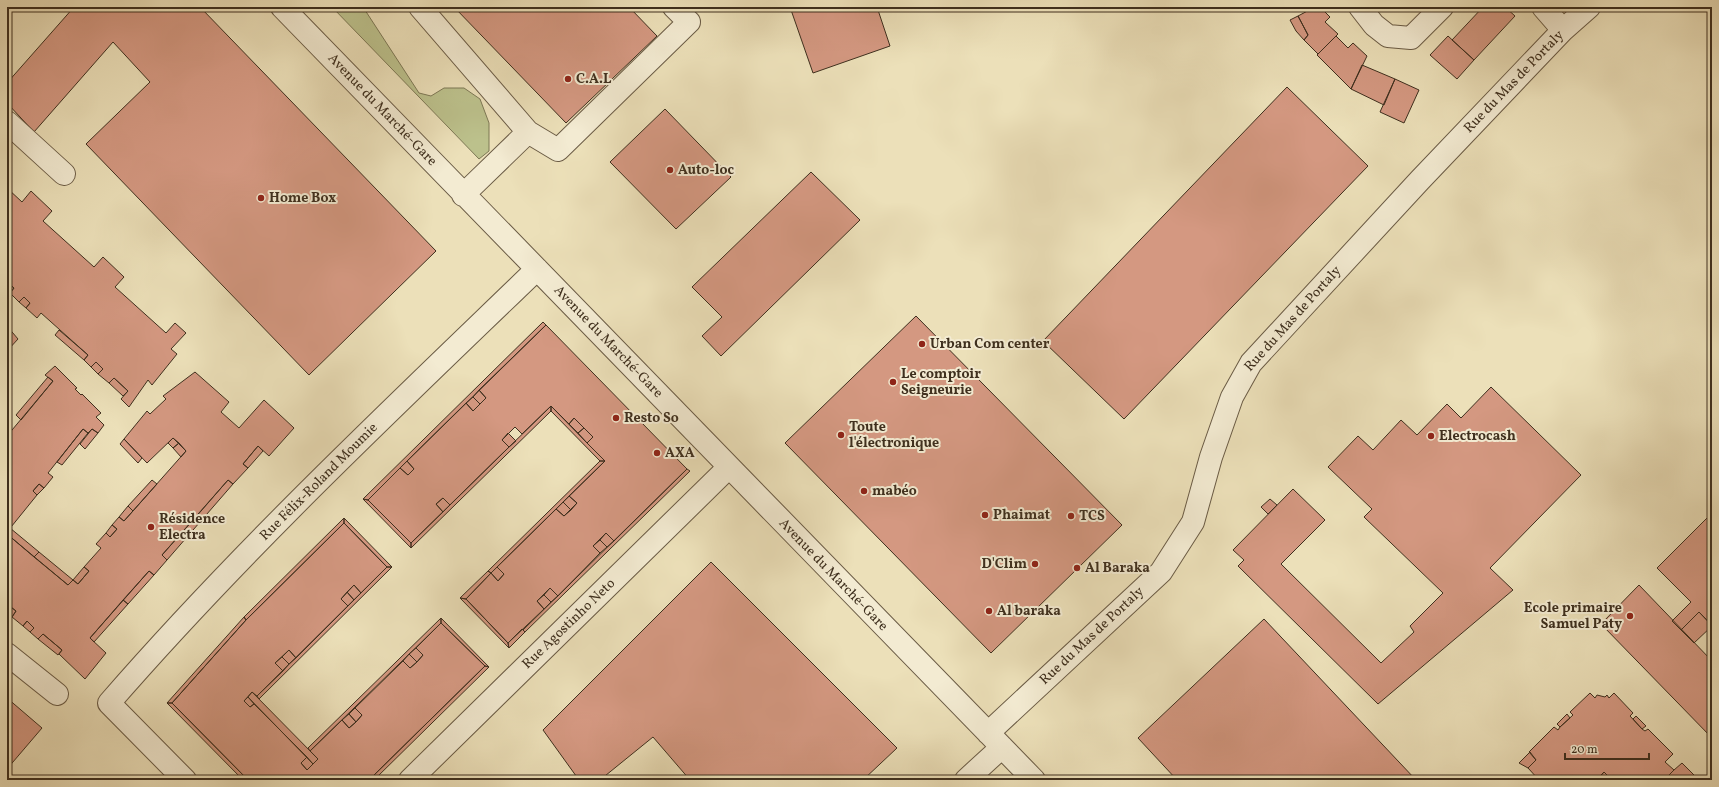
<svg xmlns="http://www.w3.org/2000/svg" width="1719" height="787" font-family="Vollkorn,serif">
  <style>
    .green { fill: #bcc18c; stroke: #7d7855 }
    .building { fill: #d49881; stroke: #3e2f1e }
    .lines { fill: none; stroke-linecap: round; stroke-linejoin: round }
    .minor-casing { stroke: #6a5b45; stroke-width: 24 }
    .minor { stroke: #f3ebd2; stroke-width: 22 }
    .poi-dot { fill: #8f2418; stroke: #f3ebd2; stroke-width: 1.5 }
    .labels { text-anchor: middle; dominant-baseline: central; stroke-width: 4; stroke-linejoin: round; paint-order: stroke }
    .poi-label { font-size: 14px; font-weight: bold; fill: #3e2f1e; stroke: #f3ebd2; text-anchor: start }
    .street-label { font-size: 14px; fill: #3e2f1e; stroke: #f3ebd2 }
  </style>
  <rect width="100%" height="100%" fill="#ece0b9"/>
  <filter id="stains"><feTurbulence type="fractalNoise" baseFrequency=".005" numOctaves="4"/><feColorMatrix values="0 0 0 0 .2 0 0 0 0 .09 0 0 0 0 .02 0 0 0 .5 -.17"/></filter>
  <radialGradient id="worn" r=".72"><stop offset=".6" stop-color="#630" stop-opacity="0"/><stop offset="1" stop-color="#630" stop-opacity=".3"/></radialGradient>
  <path class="green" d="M332,7H363L419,93L431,96L444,88H464L480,99L489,123V151L479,159Z"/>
  <path class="building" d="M74,7H200L436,251L309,375L86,144L150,82L113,42L34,132L7,103V83Z
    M454,7H629L657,36L566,123Z
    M790,7H877L890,46L813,73Z
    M1315,7H1320L1330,17L1325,22L1338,34L1318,54L1304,40L1308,35L1298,16Z
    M1483,7H1505L1515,16L1474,60L1452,40Z
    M1298,16L1308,35L1304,40L1296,31L1290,20Z
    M1336,36L1348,48L1353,43L1367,56L1351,89L1317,55Z
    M1448,36L1474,60L1457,79L1430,55Z
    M1362,65L1395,79L1384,105L1351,89Z
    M1395,79L1419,90L1404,123L1380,112Z
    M1287,87L1368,166L1124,419L1043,341Z
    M665,109L731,177L676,229L610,162Z
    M811,172L860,220L721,356L702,336L722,317L692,287Z
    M7,188L22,202L31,191L52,211L43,221L94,267L103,257L124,277L115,287L166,333L175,323L186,333L171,349L177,354L152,385L148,380L129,407L121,399L128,391L114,378L109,383L98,374L103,369L96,362L91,367L84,360L88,355L41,313L37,318L26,308L30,303L24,297L19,302L10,293L14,288L7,282Z
    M7,282L14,288L10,293L7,291Z
    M24,297L30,303L26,308L19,302Z
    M916,316L1122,525L991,653L785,443Z
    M543,322L546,325L400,468L368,500L363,499Z
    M546,325L687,469L614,541L606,533L593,546L600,553L558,596L550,588L537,601L544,609L508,643L466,599L491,573L498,581L504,574L497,567L556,509L564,516L577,503L569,496L605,461L587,443L593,437L574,418L569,424L551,406L522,434L515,427L502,440L509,447L450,505L443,498L436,504L443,512L411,543L368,500L400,468L408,475L414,469L407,461L466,403L473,411L486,398L479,390Z
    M7,326L18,339L7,351Z
    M59,330L88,355L84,360L55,335Z
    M96,362L103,369L98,374L91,367Z
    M55,366L77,388L75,389L81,395L82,394L101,413L96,417L104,425L98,433L92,429L88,433L83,429L48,473L53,477L44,488L39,484L33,491L37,495L7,532V436L53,381L45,375Z
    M195,372L229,402L221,412L239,428L264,400L294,428L269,456L258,446L243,464L248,468L233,484L228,480L162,555L167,560L154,575L149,571L90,638L106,653L85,679L59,654L62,650L43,634L38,639L30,632L34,628L27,621L23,626L12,617L16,611L7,604V534L68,585L73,580L78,584L89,571L84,567L101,548L96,544L106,533L110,537L117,529L112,525L119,517L124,521L186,451L173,438L147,463L124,439L147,411L150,414L166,399L163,396Z
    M48,377L53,381L21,420L16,415Z
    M114,378L128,391L123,396L109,383Z
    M1491,387L1581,475L1490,568L1513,590L1378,704L1238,566L1244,560L1233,550L1293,489L1325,520L1281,564L1381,663L1414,632L1410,626L1443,593L1364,517L1372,509L1328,467L1358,436L1373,450L1401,420L1417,435L1447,404L1461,418Z
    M479,390L486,398L480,404L473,397Z
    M473,397L480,404L473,411L466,403Z
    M551,406V411L411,548V543Z
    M551,406L587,443L605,461H600L551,411Z
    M574,418L584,428L578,433L569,424Z
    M584,428L593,437L587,443L578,433Z
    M83,429L88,433L62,465L57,462Z
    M92,429L98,433L85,449L80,444Z
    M508,433L516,441L509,447L502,440Z
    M173,438L179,443L173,448L168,443Z
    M124,439L142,458L138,463L120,444Z
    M179,443L186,451L181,457L173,448Z
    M258,446L263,451L248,468L243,464Z
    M407,461L414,469L408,475L400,468Z
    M600,461H605L491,573L488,571Z
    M687,469L690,471L525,632L523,630Z
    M152,480L157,484L133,511L128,506Z
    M228,480L233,484L200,522L195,518Z
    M39,484L44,488L37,495L33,491Z
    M569,496L577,503L571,510L563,502Z
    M443,498L450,505L443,512L436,504Z
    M363,499L368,500L411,543V548Z
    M1270,499L1277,505L1268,514L1261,507Z
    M563,502L571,510L564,516L556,509Z
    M128,506L133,511L124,521L119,517Z
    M1712,513V625L1699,612L1681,630L1672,621L1691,602L1657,568Z
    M195,518L200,522L167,560L162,555Z
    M344,518L392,567H387L344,523Z
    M344,518V523L246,620L244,617Z
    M344,523L387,567L361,593L354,585L341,599L348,606L296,658L289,650L275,663L283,671L257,696L252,692L244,701L250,707L254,704L307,757L301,763L307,770L318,759L310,751L342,720L349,728L356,722L362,715L355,708L403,661L410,668L417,662L423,655L416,648L441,623L485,666L369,780H248L172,703L246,620Z
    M112,525L117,529L110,537L106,533Z
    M10,528L39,552L34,557L7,534Z
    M606,533L614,541L607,547L600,540Z
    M600,540L607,547L600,553L593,546Z
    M39,552L73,580L68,585L34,557Z
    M711,562L897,748L863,780H690L653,737L600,780H579L543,730Z
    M84,567L89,571L78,584L73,580Z
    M387,567H392L259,699L257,696Z
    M497,567L504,574L498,581L491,573Z
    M149,571L154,575L128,604L123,600Z
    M488,571L491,573L466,599L460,598Z
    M354,585L361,593L354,600L347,592Z
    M1639,585L1712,661V738L1601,624Z
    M550,588L558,596L551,602L544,595Z
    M347,592L354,600L348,606L341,599Z
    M544,595L551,602L544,609L537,601Z
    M460,598L466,599L508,643L509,648Z
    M123,600L128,604L94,642L90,638Z
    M7,604L16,611L12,617L7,613Z
    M1699,612L1712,626L1694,643L1681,630Z
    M244,617L246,620L172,703H167Z
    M441,618L489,667L485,666L441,623Z
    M441,618V623L310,751L308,748Z
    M1264,619L1416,780H1177L1138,738Z
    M27,621L34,628L30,632L23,626Z
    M522,629L525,632L509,648L508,643Z
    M43,634L62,650L58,655L38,639Z
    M416,648L423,655L417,662L409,654Z
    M289,650L296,658L289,664L282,657Z
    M409,654L417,662L410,668L403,661Z
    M282,657L289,664L283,671L275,663Z
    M485,666L489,667L374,780H369Z
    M252,692L318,759L313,764L248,697Z
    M1590,693L1595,698L1597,695L1605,697L1607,695L1609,698L1614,693L1633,713L1630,716L1642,729L1645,731L1648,729L1673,754L1665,762L1674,770L1664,780H1612L1604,772L1596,780H1539L1528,768L1536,760L1529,752L1554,727L1558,730L1560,727L1573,715L1570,712Z
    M248,697L254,704L250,707L244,701Z
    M7,698L42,728L7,769Z
    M167,703H172L248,780H243Z
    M355,708L362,715L356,722L349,714Z
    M349,714L356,722L349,728L342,720Z
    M1567,714L1570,718L1560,727L1557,724Z
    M1636,716L1646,726L1642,729L1633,719Z
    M1530,752L1536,760L1528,768L1519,763Z
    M307,757L313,764L307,770L301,763Z
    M1682,763L1699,780H1664L1674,770Z
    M1604,772L1612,780H1602L1600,777Z"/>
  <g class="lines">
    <g class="minor-casing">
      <path id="minor" d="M282,7L1034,780
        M420,7L528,132L558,150L689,22L674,7
        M1360,7L1374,25L1388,36L1411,38L1442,7
        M1543,7L1563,30
        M7,122L64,174
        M463,195L528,132
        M7,654L57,694
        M988,733L1161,572L1193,522L1211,457L1232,397L1251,363L1420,180L1563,30L1589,7
        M185,780L109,703C242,550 391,410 537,269
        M410,780L728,468
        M966,780L1002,747"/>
    </g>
    <use href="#minor" class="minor"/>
  </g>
  <g class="poi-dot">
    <circle cx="568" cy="79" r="4"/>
    <circle cx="670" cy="170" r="4"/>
    <circle cx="261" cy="198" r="4"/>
    <circle cx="922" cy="344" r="4"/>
    <circle cx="893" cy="382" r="4"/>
    <circle cx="616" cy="418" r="4"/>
    <circle cx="841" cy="435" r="4"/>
    <circle cx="1431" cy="436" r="4"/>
    <circle cx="657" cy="453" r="4"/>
    <circle cx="864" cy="491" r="4"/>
    <circle cx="985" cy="515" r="4"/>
    <circle cx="1071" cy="516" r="4"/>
    <circle cx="151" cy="527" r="4"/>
    <circle cx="1035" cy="564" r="4"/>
    <circle cx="1077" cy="568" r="4"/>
    <circle cx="989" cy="611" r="4"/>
    <circle cx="1630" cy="616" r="4"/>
  </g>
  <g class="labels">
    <g class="poi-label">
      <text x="576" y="79">C.A.L</text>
      <text x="678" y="170">Auto-loc</text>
      <text x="269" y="198">Home Box</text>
      <text x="930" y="344">Urban Com center</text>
      <text x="901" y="374">Le comptoir<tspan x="901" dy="16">Seigneurie</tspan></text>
      <text x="624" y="418">Resto So</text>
      <text x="849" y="427">Toute<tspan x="849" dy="16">l'électronique</tspan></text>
      <text x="1439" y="436">Electrocash</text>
      <text x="665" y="453">AXA</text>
      <text x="872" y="491">mabéo</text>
      <text x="993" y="515">Phaimat</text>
      <text x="1079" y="516">TCS</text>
      <text x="159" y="519">Résidence<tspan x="159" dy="16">Electra</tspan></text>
      <text x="1027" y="564" text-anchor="end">D'Clim</text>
      <text x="1085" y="568">Al Baraka</text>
      <text x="1622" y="608" text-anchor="end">Ecole primaire<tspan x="1622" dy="16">Samuel Paty</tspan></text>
      <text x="997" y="611">Al baraka</text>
    </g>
    <g class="street-label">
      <text transform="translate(1514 82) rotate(-46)">Rue du Mas de Portaly</text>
      <text transform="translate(382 110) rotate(46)">Avenue du Marché-Gare</text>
      <text transform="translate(1293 319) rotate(-48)">Rue du Mas de Portaly</text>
      <text transform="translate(608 342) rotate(46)">Avenue du Marché-Gare</text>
      <text transform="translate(319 482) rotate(-45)">Rue Félix-Roland Moumie</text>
      <text transform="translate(833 575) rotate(46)">Avenue du Marché-Gare</text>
      <text transform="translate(569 624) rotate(-44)">Rue Agostinho Neto</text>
      <text transform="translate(1092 636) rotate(-43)">Rue du Mas de Portaly</text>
    </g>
  </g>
  <rect width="1719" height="787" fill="none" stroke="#ece0b9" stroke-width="24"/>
  <rect x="8" y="8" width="1703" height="771" fill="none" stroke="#3e2f1e" stroke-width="2"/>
  <rect x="12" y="12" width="1695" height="763" fill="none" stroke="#3e2f1e"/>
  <path d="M1565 753v6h84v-6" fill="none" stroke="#3e2f1e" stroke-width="2"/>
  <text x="1571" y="753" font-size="12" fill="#3e2f1e" stroke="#f3ebd2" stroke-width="3" paint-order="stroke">20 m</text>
  <rect width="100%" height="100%" filter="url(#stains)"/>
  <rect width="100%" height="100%" fill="url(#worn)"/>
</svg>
